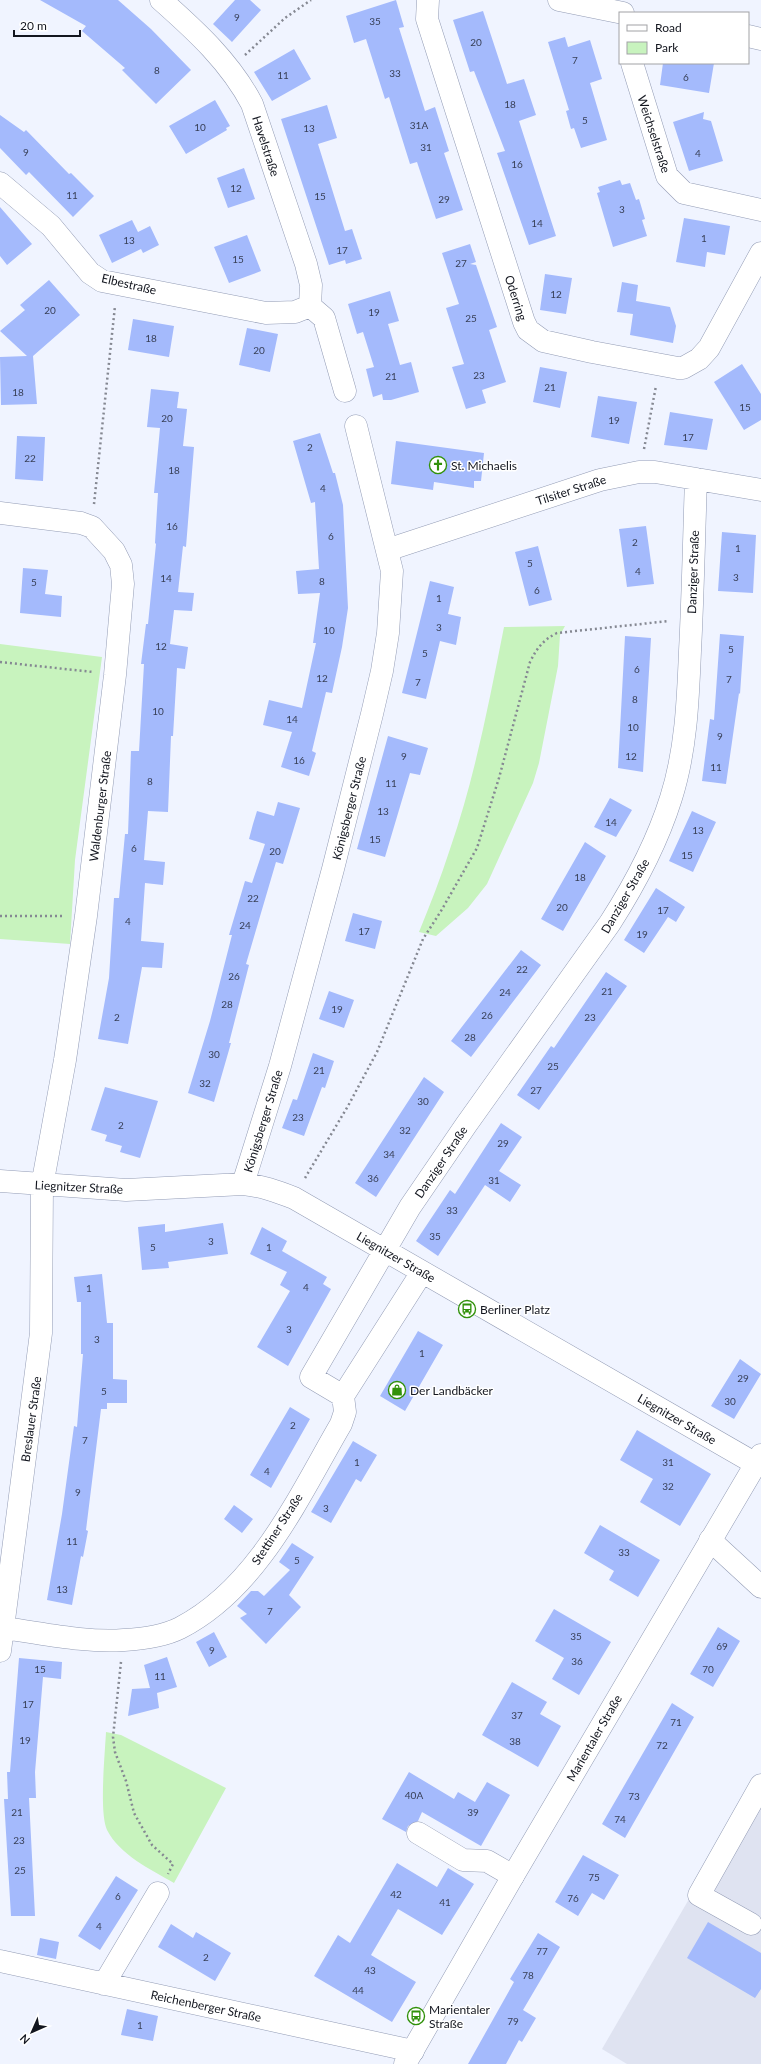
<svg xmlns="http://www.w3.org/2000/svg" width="761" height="2064" font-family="Lato,sans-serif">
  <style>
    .built { fill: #dfe3f1 }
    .green { fill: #c8f3be }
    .building { fill: #a4bafc }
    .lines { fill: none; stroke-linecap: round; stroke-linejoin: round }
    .minor-casing { stroke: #939cb5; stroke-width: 23 }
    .major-casing { stroke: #939cb5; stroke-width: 23 }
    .path { stroke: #858892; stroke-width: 2.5; stroke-dasharray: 2 3; stroke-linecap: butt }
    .minor { stroke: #fff; stroke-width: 22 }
    .major { stroke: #fff; stroke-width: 22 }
    .labels { text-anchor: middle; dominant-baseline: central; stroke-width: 3; stroke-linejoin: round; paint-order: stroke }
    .number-label { font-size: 10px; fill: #373f56 }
    .street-label { font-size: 12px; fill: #13161f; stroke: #fff }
    .poi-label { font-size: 12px; fill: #13161f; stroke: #fff; text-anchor: start }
  </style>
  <rect width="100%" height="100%" fill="#f0f4ff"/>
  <path class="built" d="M761,1775V2064H627L602,2049Z"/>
  <path class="green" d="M565,626L560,635L558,666L539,763L533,783L487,884L468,908L436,936L419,932C430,905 441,877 450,849C475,777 489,702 504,627Z
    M0,644L102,657L75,860L70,944L0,939Z
    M106,1732L121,1735L226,1788L174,1883C150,1869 120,1855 107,1830C99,1813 105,1753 106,1732Z"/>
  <path class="building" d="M40,0H118L151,29L191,70L156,104L122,70L125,68L82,31L86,26Z
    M235,0H250L261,10L232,42L213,24Z
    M396,0L404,27L399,28L425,111L435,107L449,151L444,153L463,210L436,219L417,162L410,164L389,97L385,99L366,39L354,43L346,16Z
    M483,11L507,84L524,79L536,115L519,121L556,236L529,245L497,153L505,151L474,71L470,72L453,20Z
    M565,37L568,47L590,40L602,79L590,83L607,140L581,148L574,128L571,129L566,111L569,110L548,42Z
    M294,49L311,79L272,101L254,72Z
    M663,63H714L709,93L660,85Z
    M215,100L230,126L226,128L227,130L186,154L169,126Z
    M327,105L337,138L318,144L345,231L352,229L362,259L346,264L345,260L329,265L281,119Z
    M704,112L703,119L711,121L723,161L689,171L673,122Z
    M0,115L24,132L26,130L69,174L71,173L94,196L73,217L29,172L26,175L0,148Z
    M244,168L255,199L228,208L217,178Z
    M620,180L622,185L630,183L636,200L639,199L645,219L642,220L647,236L613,247L597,193L600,192L598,187Z
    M0,207L32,244L7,265L0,256Z
    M684,218L730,226L725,255L707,252L705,267L676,262Z
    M132,220L138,232L150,226L159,245L143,253L141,249L112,263L99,235Z
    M247,235L261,271L229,283L214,247Z
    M470,244L476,262L470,264L476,265L497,327L489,330L506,382L482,390L486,403L466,409L452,367L464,364L446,308L459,304L442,253Z
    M545,274L572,278L566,314L540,310Z
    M49,280L80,315L33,356L37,404L1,405L0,357L27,356L0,331L25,310L20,305Z
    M622,282L638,285L636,301L670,307L676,326L673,343L630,335L633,314L617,312Z
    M390,291L399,321L388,324L400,365L411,362L419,392L391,400H383L382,394L373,397L366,369L374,367L363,332L357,334L348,304Z
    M133,319L174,326L169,357L128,350Z
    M247,328L278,334L270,372L239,365Z
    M742,364L761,394V420L744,430L714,382Z
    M540,367L567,372L560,408L533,402Z
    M151,389L179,392L177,408L187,409L183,446L194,447L186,547L183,546L178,592L194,593L192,611L174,610L170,644L188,647L185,669L177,668L173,736H171L168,812L148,811L144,860L165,862L163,885L145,883L141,941L164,943L162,968L142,967L128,1044L98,1039L109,978L114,898H119L125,834H128L131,751H139L144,664H141L146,624H148L156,544L155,543L158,493H154L160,428L147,427Z
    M598,396L637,402L629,444L591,437Z
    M670,412L713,419L707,450L664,445Z
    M320,433L333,473H335L343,505L348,608L342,647L332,693L326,692L312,751L316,753L309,776L281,767L292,732L263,725L269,700L302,708L316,643H313L320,593L298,594L296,571L319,569L315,502L311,503L293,441Z
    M17,436L45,437L43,481L15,479Z
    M396,441L484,453L481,481H474V488L434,482L433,490L391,484Z
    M646,526L654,584L627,587L619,529Z
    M722,532L756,535L753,593L718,591Z
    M538,546L552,600L529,606L515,552Z
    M23,568L48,570L45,594L62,596L61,617L20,613Z
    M430,581L454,587L448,614L461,617L456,645L440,641L426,699L402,693Z
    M720,634L744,636L740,694L739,693L726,784L702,781L710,719L714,720Z
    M625,636L651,638L643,772L618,768Z
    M388,736L428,748L420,775L410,773L385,857L357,849Z
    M610,798L632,810L616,837L594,827Z
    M278,802L300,808L283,864L276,862L246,964L249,965L229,1043H231L214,1102L188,1093L210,1021L232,935H229L245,881L252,883L265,844L249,839L253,824L257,811L274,816Z
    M692,811L716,822L693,872L669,861Z
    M585,842L606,856L563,931L541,919Z
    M656,888L685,907L676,922L668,917L644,953L624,940Z
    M353,913L382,921L375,949L345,941Z
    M521,950L541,965L471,1057L451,1041Z
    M606,972L627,986L539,1110L517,1095L551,1046L554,1048Z
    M329,991L354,1000L344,1028L319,1019Z
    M313,1053L334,1061L325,1088L322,1087L304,1136L282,1128L293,1099L297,1100Z
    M424,1077L444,1092L376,1197L355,1183Z
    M105,1087L158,1101L140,1158L120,1152L122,1146L105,1141L107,1135L91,1130Z
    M501,1123L522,1137L499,1171L521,1185L510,1202L485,1185L438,1256L416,1241L450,1190L455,1194Z
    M223,1223L228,1254L168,1262L169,1268L142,1270L138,1227L165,1224V1232Z
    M262,1227L287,1241L282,1251L327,1277L323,1284L331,1289L288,1366L257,1347L290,1291L280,1285L287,1272L250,1254Z
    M102,1274L107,1323H113V1379L127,1380V1403H107V1409H101L86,1530L88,1531L83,1557L81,1556L72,1605L47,1600L62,1514L74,1426L77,1427L83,1354H81V1302H77L74,1277Z
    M418,1331L443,1345L405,1411L380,1396Z
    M740,1359L761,1374L734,1419L711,1406Z
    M290,1407L310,1419L271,1488L250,1475Z
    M637,1430L711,1474L680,1526L640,1502L653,1479L620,1460Z
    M353,1441L377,1455L361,1482L356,1479L331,1523L311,1512Z
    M234,1505L253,1519L242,1533L224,1519Z
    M600,1525L660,1560L638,1597L609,1580L614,1571L584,1553Z
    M292,1543L314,1557L289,1595L301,1607L266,1644L240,1618L247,1614L237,1606L251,1591H258L264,1596L290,1570L279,1562Z
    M554,1609L611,1642L579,1695L552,1679L564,1658L535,1641Z
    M718,1627L740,1641L713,1687L690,1674Z
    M214,1632L227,1657L209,1667L196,1642Z
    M167,1657L177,1687L157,1693L159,1708L128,1716L132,1689L150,1688L144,1665Z
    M19,1658L62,1662L61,1679L43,1677L35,1772L36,1798H29L35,1916H11L4,1799H8L7,1772H10Z
    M512,1682L547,1702L540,1714L561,1726L538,1767L482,1735Z
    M672,1703L694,1717L625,1838L602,1824Z
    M409,1772L454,1799L458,1792L475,1802L487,1782L510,1795L481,1846L422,1812L418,1821L408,1826L406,1832L382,1819Z
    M583,1855L619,1875L604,1900L592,1893L578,1916L555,1902Z
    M397,1863L437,1887L448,1868L474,1884L442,1935L398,1909L371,1955L416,1982L392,2022L314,1976L338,1935L350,1943Z
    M116,1876L138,1890L100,1950L78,1936Z
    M708,1922L761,1953V1989L755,1998L687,1958Z
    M171,1924L193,1938L196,1932L231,1953L215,1981L158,1947Z
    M538,1933L560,1947L523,2010L536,2018L522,2042L519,2040L506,2064H468L514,1982L510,1979Z
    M40,1938L59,1942L56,1959L37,1955Z
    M127,2009L158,2016L153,2041L121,2035Z"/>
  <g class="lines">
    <g class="minor-casing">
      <path id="minor" d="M428,0L427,19L524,322L528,330L543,341L592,352L678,368H683L699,359L709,348L761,253
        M559,0L623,13
        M748,36L761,39
        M632,63L667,176L684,193L761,210
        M0,183L51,226L90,273L102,281L266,313L295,312L310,306L311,285L306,264L252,104C230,62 196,31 161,0
        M310,306L324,318L345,391
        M0,513L81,523L92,527L114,551L121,565L123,584L115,675L86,916L65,1060L42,1186L41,1333L0,1651
        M387,550L600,480L639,472H655L761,490
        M0,1181L126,1190L243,1184C262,1186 276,1191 294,1198L756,1464
        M243,1184L280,1066L333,869L372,714L382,671L388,633L392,571L356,426
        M422,1272L343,1396L311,1377L410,1207L466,1125L610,923C635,884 657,843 671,798C686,751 688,701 690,651C693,594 694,536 696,479
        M710,1540L761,1587
        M3,1628C42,1633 84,1643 124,1640C142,1639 164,1636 180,1628C258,1588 299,1496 341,1424L345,1412L343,1396
        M418,1833L463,1860L487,1861L513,1876
        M751,1924L699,1895L761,1785
        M0,1961L413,2051
        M104,1984L158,1893"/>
    </g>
    <g class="major-casing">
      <path id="major" d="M405,2064L513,1876L761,1455"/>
    </g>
    <path class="path" d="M245,55L285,18L311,0
      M644,449L656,386
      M94,504L115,306
      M0,662L93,672
      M0,916H63
      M305,1178L348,1106L377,1052L423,939L441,911L477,848L499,778L530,662C537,648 543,640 557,633L669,621
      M121,1662L113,1737L115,1752L126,1781L134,1813L152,1845L173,1864L168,1874"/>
    <use href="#minor" class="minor"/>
    <use href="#major" class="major"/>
  </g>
  <defs>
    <g id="church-ring" transform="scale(0.9)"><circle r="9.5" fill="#fff" stroke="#31910a" stroke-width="1.5"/><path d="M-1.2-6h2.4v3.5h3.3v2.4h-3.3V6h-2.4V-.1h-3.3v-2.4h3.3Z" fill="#31910a"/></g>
    <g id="bus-ring" transform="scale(0.9)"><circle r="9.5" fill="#fff" stroke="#31910a" stroke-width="1.5"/><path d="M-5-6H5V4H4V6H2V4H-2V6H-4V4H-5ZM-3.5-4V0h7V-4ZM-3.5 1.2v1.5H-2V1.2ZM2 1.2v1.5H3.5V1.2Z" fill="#31910a"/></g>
    <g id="shop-ring" transform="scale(0.9)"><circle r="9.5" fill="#fff" stroke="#31910a" stroke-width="1.5"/><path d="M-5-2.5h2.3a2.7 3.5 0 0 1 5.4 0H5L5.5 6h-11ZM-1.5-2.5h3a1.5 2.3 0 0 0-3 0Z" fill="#31910a"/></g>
  </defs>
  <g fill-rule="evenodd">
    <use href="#church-ring" x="438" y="465"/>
    <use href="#bus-ring" x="467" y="1309"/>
    <use href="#shop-ring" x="397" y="1390"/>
    <use href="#bus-ring" x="416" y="2016"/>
  </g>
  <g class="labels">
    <g class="number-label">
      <text x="237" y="17">9</text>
      <text x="375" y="21">35</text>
      <text x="476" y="42">20</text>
      <text x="575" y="60">7</text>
      <text x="157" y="70">8</text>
      <text x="395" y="73">33</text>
      <text x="283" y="75">11</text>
      <text x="686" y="77">6</text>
      <text x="510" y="104">18</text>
      <text x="585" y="120">5</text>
      <text x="419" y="125">31A</text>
      <text x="200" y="127">10</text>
      <text x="309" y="128">13</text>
      <text x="426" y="147">31</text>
      <text x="26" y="152">9</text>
      <text x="698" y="153">4</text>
      <text x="517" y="164">16</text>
      <text x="236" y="188">12</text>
      <text x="72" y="195">11</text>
      <text x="320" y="196">15</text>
      <text x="444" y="199">29</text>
      <text x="622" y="209">3</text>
      <text x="537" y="223">14</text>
      <text x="704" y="238">1</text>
      <text x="129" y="240">13</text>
      <text x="342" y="250">17</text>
      <text x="238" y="259">15</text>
      <text x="461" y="263">27</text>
      <text x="556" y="294">12</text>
      <text x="50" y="310">20</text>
      <text x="374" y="312">19</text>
      <text x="471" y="318">25</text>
      <text x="151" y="338">18</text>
      <text x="259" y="350">20</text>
      <text x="479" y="375">23</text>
      <text x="391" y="376">21</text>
      <text x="550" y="387">21</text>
      <text x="18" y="392">18</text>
      <text x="745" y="407">15</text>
      <text x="167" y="418">20</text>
      <text x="614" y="420">19</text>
      <text x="688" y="437">17</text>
      <text x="310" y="447">2</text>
      <text x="30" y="458">22</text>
      <text x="174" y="470">18</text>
      <text x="323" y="488">4</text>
      <text x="172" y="526">16</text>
      <text x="331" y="536">6</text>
      <text x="635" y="542">2</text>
      <text x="738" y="548">1</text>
      <text x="530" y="563">5</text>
      <text x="638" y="571">4</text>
      <text x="736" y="577">3</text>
      <text x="166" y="578">14</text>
      <text x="322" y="581">8</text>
      <text x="34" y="582">5</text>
      <text x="537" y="590">6</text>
      <text x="439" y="598">1</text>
      <text x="439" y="627">3</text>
      <text x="329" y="630">10</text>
      <text x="161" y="646">12</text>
      <text x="731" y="649">5</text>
      <text x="425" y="653">5</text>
      <text x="637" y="669">6</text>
      <text x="322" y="678">12</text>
      <text x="729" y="679">7</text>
      <text x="418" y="682">7</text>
      <text x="635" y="699">8</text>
      <text x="158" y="711">10</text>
      <text x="292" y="719">14</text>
      <text x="633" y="727">10</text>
      <text x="720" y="736">9</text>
      <text x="404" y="756">9</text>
      <text x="631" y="756">12</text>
      <text x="299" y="760">16</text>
      <text x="716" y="767">11</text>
      <text x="150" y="781">8</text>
      <text x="391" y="783">11</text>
      <text x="383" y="811">13</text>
      <text x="611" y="822">14</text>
      <text x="698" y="830">13</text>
      <text x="375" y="839">15</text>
      <text x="134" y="848">6</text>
      <text x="275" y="851">20</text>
      <text x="687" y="855">15</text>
      <text x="580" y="877">18</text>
      <text x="253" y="898">22</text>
      <text x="562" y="907">20</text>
      <text x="663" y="910">17</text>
      <text x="128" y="921">4</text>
      <text x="245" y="925">24</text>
      <text x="364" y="931">17</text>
      <text x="642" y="934">19</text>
      <text x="522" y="969">22</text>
      <text x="234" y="976">26</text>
      <text x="607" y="991">21</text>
      <text x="505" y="992">24</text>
      <text x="227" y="1004">28</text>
      <text x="337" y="1009">19</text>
      <text x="487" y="1015">26</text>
      <text x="117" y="1017">2</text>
      <text x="590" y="1017">23</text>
      <text x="470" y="1037">28</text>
      <text x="214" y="1054">30</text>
      <text x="553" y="1066">25</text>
      <text x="319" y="1070">21</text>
      <text x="205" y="1083">32</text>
      <text x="536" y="1090">27</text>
      <text x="423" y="1101">30</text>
      <text x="298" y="1117">23</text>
      <text x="121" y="1125">2</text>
      <text x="405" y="1130">32</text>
      <text x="503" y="1143">29</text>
      <text x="389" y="1154">34</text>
      <text x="373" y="1178">36</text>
      <text x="494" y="1180">31</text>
      <text x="452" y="1210">33</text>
      <text x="435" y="1236">35</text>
      <text x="211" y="1241">3</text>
      <text x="153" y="1247">5</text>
      <text x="269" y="1247">1</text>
      <text x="306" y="1287">4</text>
      <text x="89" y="1288">1</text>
      <text x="289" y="1329">3</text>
      <text x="97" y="1339">3</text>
      <text x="422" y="1353">1</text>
      <text x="743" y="1378">29</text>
      <text x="104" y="1391">5</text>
      <text x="730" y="1401">30</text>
      <text x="293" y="1425">2</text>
      <text x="85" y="1440">7</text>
      <text x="357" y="1462">1</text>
      <text x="668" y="1462">31</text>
      <text x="267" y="1471">4</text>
      <text x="668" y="1486">32</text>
      <text x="78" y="1492">9</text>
      <text x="326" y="1508">3</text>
      <text x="72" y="1541">11</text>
      <text x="624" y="1552">33</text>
      <text x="297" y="1560">5</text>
      <text x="62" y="1589">13</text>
      <text x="270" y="1611">7</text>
      <text x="576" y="1636">35</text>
      <text x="722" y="1646">69</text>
      <text x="212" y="1650">9</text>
      <text x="577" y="1661">36</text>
      <text x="40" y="1669">15</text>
      <text x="708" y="1669">70</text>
      <text x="160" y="1676">11</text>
      <text x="28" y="1704">17</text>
      <text x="517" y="1715">37</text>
      <text x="676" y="1722">71</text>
      <text x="25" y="1740">19</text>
      <text x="515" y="1741">38</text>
      <text x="662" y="1745">72</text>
      <text x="414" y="1795">40A</text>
      <text x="634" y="1796">73</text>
      <text x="17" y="1812">21</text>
      <text x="473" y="1812">39</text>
      <text x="620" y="1819">74</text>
      <text x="19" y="1840">23</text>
      <text x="20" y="1870">25</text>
      <text x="594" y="1877">75</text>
      <text x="396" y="1894">42</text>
      <text x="118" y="1896">6</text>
      <text x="573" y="1898">76</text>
      <text x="445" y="1902">41</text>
      <text x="99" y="1926">4</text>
      <text x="542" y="1951">77</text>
      <text x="206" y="1957">2</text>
      <text x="370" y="1970">43</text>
      <text x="528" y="1975">78</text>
      <text x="358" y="1990">44</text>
      <text x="513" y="2021">79</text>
      <text x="140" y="2025">1</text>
    </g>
    <g class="street-label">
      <text transform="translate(654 134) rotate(72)">Weichselstraße</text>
      <text transform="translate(266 146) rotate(72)">Havelstraße</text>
      <text transform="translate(129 284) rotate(13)">Elbestraße</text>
      <text transform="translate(516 298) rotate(72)">Oderring</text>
      <text transform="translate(571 490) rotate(-18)">Tilsiter Straße</text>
      <text transform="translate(693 572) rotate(-88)">Danziger Straße</text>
      <text transform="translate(100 806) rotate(-83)">Waldenburger Straße</text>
      <text transform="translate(349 808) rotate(-76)">Königsberger Straße</text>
      <text transform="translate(625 896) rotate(-60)">Danziger Straße</text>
      <text transform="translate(263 1121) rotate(-73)">Königsberger Straße</text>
      <text transform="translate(441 1162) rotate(-56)">Danziger Straße</text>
      <text transform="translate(79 1187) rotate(3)">Liegnitzer Straße</text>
      <text transform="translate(396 1257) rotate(30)">Liegnitzer Straße</text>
      <text transform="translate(31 1419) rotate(-82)">Breslauer Straße</text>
      <text transform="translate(677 1419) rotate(30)">Liegnitzer Straße</text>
      <text transform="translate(277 1529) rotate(-57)">Stettiner Straße</text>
      <text transform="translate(594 1738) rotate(-60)">Marientaler Straße</text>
      <text transform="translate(206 2006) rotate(12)">Reichenberger Straße</text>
    </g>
    <g class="poi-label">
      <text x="451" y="465">St. Michaelis</text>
      <text x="480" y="1309">Berliner Platz</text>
      <text x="410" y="1390">Der Landbäcker</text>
      <text x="429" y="2009">Marientaler<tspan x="429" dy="14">Straße</tspan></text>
    </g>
  </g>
  <rect x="619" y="12" width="130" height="52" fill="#ffffff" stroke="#a1a2a5"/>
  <rect x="627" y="25" width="20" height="6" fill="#ffffff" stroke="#a1a2a5"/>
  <text x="655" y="32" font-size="12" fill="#13161f">Road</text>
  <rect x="627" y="42" width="20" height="12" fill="#c8f3be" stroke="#a1a2a5"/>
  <text x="655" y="52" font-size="12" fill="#13161f">Park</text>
  <g transform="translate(32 2032) rotate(225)" stroke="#ffffff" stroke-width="3" paint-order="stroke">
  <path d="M0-3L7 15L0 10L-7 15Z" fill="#13161f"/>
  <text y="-6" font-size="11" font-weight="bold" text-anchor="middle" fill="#13161f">N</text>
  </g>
  <path d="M14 30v6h66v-6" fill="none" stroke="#13161f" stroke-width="2"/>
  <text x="20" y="30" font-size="12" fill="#13161f" stroke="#ffffff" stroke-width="3" paint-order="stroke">20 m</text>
</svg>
